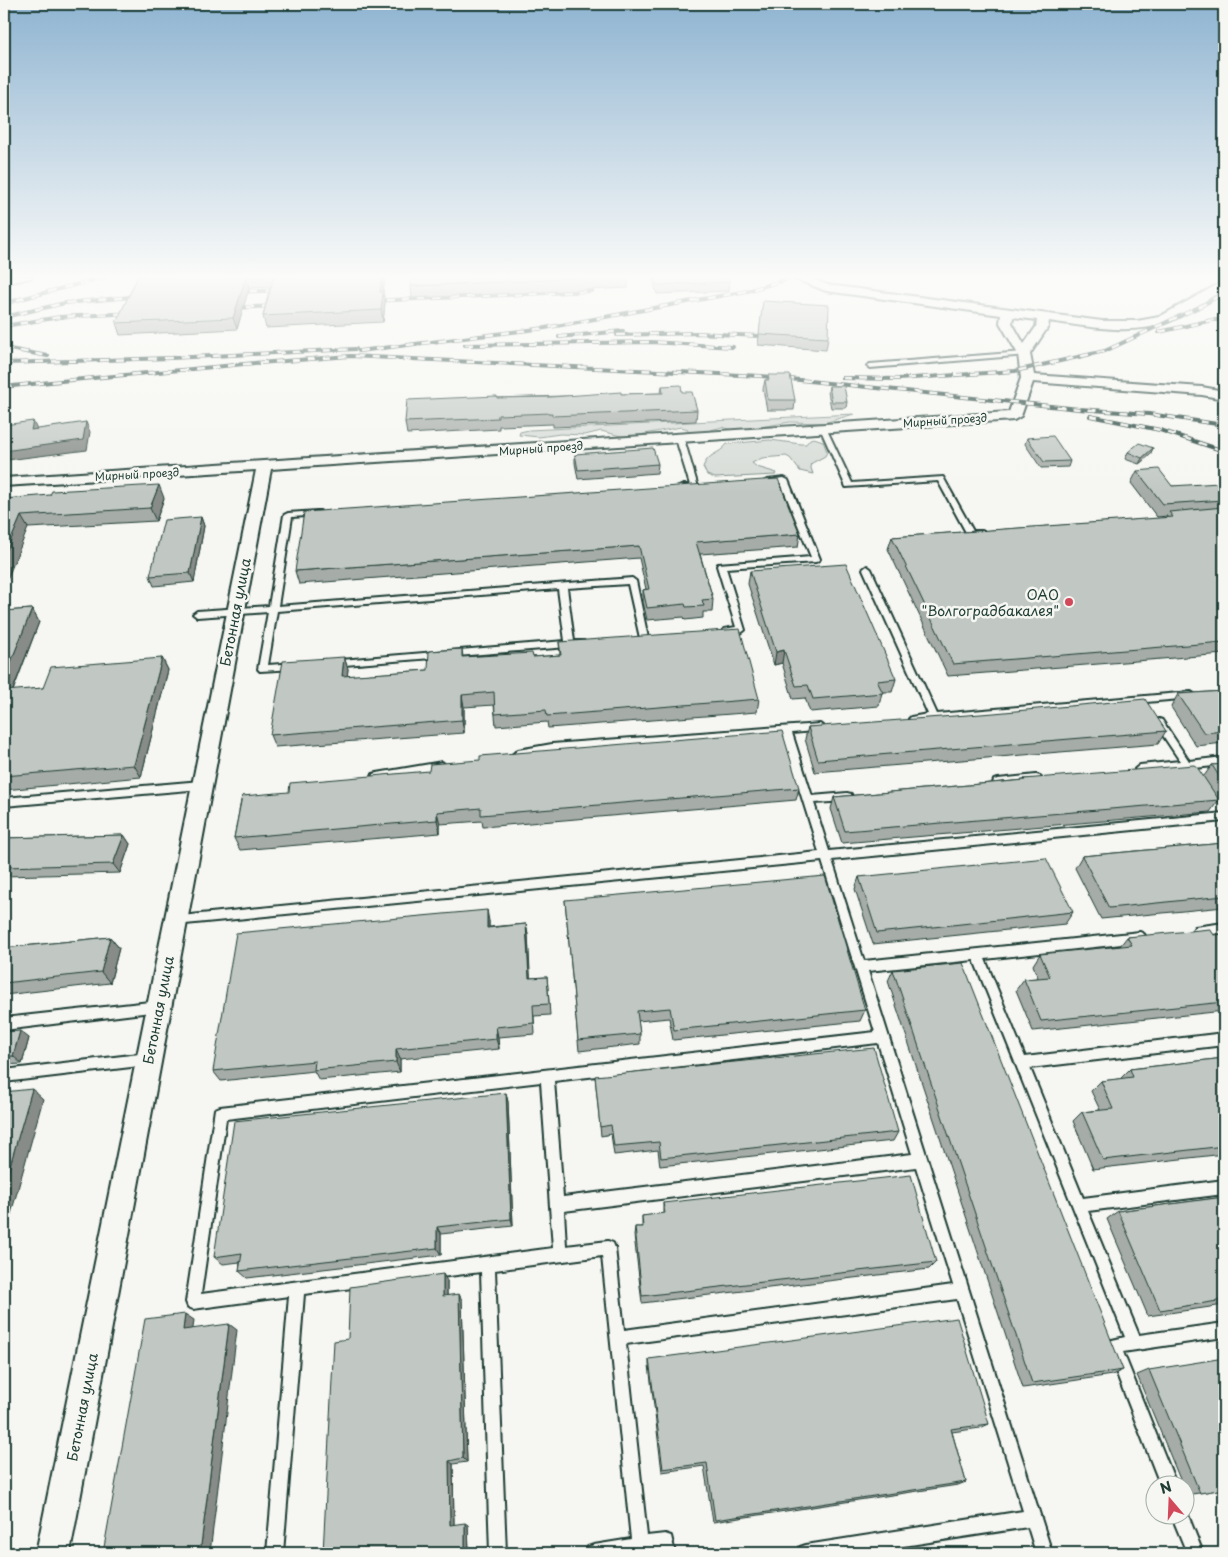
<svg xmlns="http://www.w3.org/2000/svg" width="1228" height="1557" font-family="'Playpen Sans',sans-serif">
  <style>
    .green { fill: #d6dbd6; stroke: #7a8c85 }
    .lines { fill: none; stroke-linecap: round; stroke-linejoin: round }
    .lane-casing { stroke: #1f3d34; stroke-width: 4 }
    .street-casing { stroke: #1f3d34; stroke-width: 4 }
    .lane { fill: #f6f6f2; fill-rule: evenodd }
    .street { fill: #f6f6f2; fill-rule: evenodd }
    .rail-casing { stroke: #1f3d34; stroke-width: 4 }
    .rail { stroke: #f6f6f2; stroke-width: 2.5; stroke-dasharray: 8; stroke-linecap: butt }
    .wall { fill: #a6aca8; stroke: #1f3d34 }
    .shaded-wall { fill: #878c88; stroke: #1f3d34 }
    .building { fill: #c1c8c3; stroke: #1f3d34 }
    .poi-dot { fill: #d1495b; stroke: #f6f6f2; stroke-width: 2 }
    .labels { text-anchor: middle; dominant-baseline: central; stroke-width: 5; stroke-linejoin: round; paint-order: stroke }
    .far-street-label { font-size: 11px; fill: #1f3d34; stroke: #f6f6f2 }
    .poi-label { font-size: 14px; fill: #1f3d34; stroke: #f6f6f2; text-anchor: end }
    .street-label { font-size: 14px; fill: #1f3d34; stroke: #f6f6f2 }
  </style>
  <rect width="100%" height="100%" fill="#f6f6f2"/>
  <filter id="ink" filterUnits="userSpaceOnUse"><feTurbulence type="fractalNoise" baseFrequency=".02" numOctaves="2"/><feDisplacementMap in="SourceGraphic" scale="10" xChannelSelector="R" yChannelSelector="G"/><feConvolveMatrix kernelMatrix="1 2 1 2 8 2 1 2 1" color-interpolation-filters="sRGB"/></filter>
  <g filter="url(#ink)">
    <path class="green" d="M854,414L824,423L790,422L749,429L732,430L722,427L700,433L687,434L688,429L681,427L634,436H621L601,431L585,435L560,434L539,437L519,435L520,432L529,430Z
      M814,438L823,441L827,452L825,456L812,463L810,465L813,474L800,471L790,458L786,456L762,458L752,463L757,467L777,473L776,475L715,478L707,475L703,467C709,452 718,456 727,444L770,440L801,444H806L810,439Z"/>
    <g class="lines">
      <g class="lane-casing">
        <path id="lane" d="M1024,352L1026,353V355L870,368L867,366L870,364Z
          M823,426L826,428L852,483L943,477L973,531H982L986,533L982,535L968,536L938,481L846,487L820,428Z
          M677,437L684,439L698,487L697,489H683L679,487L683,485H690L676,439Z
          M784,478L788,480L820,559L816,562L726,568L745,630L741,633H724L723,631L724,629L736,627L717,566L718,564L811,557L781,483L767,484L763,482L767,480Z
          M317,511H320V515L292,517L278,606L632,578L636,581L648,638L644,641L640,638L628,584L567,588L574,641H584L585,643L581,646L332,666L327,663L329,661L565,641L558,589L277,611L268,665L295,663L300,666L295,669L260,671L258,669L268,612L197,617L193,614L197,611L269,606L284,515L288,513Z
          M867,566L871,569L937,714L1191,692L1196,695L1191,698L934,721H911L909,719L911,717L928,714L863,569Z
          M1159,719L1162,720L1189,761L1224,757V765L1194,768L1193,771L1189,772L1184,769L1140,773L1136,772L1135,769L1140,765L1180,761L1154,722Z
          M820,724L825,728L823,730L792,733L812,796L847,793L851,794L852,797L851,800L847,801L814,803L829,851L1224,813V821L832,860L864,961L1140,932L1144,934L1146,937L1144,940L1140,942L985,959L1025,1057L1224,1033V1045L1030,1068L1083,1198L1224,1180V1194L1088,1211L1139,1335L1224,1323V1337L1123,1352L1176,1484H1160L1106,1346L1108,1341L1125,1337L974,960L868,971L1052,1553H1036L1028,1527L858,1553H798L800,1547L806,1545L1023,1511L957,1299L626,1344L647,1536L665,1534L671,1536L675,1553H659L658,1551L646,1553H586L588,1547L594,1545L631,1539L602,1256L495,1270L506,1553H490L481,1272L304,1294L283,1553H267L289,1296L193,1309L188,1307L186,1302L215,1109L220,1107L875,1032L822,861L175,925L171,923L169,920L171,917L819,852L782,734L552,752L518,758L513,754L518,750L552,744ZM878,1043L912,1154L563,1197L554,1081ZM541,1082L553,1248L201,1294L226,1119ZM916,1167L953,1285L624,1330L615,1248L613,1243L608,1241L566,1246L564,1211Z
          M442,762L447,766L442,770L377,781L373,780L372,777L373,774L377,773Z
          M1036,775L1040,776L1041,779L1040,782L1036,783L998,787L994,786L993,783L994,780L998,779Z
          M201,781L205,782L206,785L205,788L201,789L4,806V798Z
          M1224,923V933L1199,935L1195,933L1193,930L1195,927Z
          M159,1001L163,1002L165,1006L163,1010L159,1011L4,1030V1018Z
          M148,1053L152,1055L154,1059L152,1063L148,1065L4,1082V1070Z
          M1186,1510L1203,1553H1187L1171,1514H1186Z"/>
      </g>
      <g class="street-casing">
        <path id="street" d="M13,276H32L30,278L4,284V278Z
          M791,276H806L828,285L1102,321H1137L1159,317L1224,281V289C1206,300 1187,314 1168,322C1135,336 1083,326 1049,321L1048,327L1030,354L1034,375L1202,387L1224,391V399L1202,395L1033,382L1021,416L1014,420L271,469L70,1553H36L256,470L4,486V478L1009,412L1021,378L1018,354L1000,323L1001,315L826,291L793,278ZM1013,317L1037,320L1036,327L1024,344L1012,323Z"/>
      </g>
      <use href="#lane" class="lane"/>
      <use href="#street" class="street"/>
      <g class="rail-casing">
        <path id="rail" d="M234,292L284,290
          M17,300L108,276
          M370,301L592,291
          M4,304L23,298
          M230,308L278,306
          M4,317L65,303L142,296
          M4,326L60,317L133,313
          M1159,332L1212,320H1224
          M617,335L697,333L759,336
          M559,337L623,331
          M465,345L651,342L733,347
          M4,348L48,356
          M359,351L545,328L747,291L798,276
          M4,363L171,358L356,349
          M259,363L350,356L761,376L1079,409L1149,414L1224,425
          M843,378L898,379L1015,371L1105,351L1199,307L1224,293
          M4,387C91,377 178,371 265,362
          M1090,416L1160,430L1224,451"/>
      </g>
      <use href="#rail" class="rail"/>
    </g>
    <path class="wall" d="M138,276H385L383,292L385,303L383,322L266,328L263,316L270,287L249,288L237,329L120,335L116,323Z
      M628,276V288L412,298L411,286Z
      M653,276H727L730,282L729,291L657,294L653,280Z
      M763,301L828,338L826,350L758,345Z
      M768,375L795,400L794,410H767L763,389L765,380H767Z
      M662,386L682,392L697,410L696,421L553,427V424L499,426V429L407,434L405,422L497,398L661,393Z
      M829,386L847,402L846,408H831L828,392Z
      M1027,438L1070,461L1068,467L1041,468L1025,444Z
      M1153,448L1150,455L1139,464L1125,459L1128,452Z
      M575,454L658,464L657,473L578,479L575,463Z
      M1137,471L1172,486L1224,489V654L948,676L888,549L892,537L1166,518L1167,516L1157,517L1131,483Z
      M164,498L156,521L28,528L4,499Z
      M201,517L204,526L194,582L154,586L150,576Z
      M800,534L798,547L700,554L713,599L712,612H703V618L685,620L684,617L647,620L643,602V590L646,589L639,558L299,584L295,571Z
      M750,571L896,679L892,692H882L879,706L810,712L805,698L793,699L782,663L774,665L748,584Z
      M32,609L39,622L13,691L43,688L162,658L168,670L141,777L4,790V611Z
      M559,642L759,699L757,712L548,728L547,722L496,726L494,705L464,707V733L275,747L270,735L344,657L348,669L347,676L428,670L462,649L463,657H533L560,655Z
      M1224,691V743L1196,746L1171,707L1178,694Z
      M808,727L1166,731L1158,744L815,772L805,739Z
      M1224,764V810L1218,801L1210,812L842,843L831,809L834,797L1024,780V779L1204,776L1212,765Z
      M799,788L796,800L483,827L482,821L440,824V833L240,850L234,838L242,796Z
      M124,835L130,844L120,873L4,876V838Z
      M1224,843V907L1101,919L1075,868L1082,856Z
      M859,877L1073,912L1065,924L873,944L855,889Z
      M565,900L865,1010L860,1021L673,1040L669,1018L638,1021L640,1034V1044L579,1051Z
      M489,921V927L526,924L528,935L530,978L547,977L548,988L550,1015L534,1016L535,1034L498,1037L499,1049L400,1059V1072L319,1080L314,1071L221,1081L213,1071Z
      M1224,934V1011L1033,1031L1016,990L1024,979L1038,978L1033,965L1040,954L1120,946L1127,937L1214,935Z
      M110,937L119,948L110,983L4,995V948Z
      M893,970L1123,1370L1112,1375L1023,1388L888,981Z
      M4,1032L29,1038L22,1064L4,1065Z
      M1224,1058V1154L1093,1169L1073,1121L1082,1112L1100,1110L1091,1091L1101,1081L1120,1079L1130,1069Z
      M595,1076L898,1132L893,1141L660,1166L658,1150L614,1155L611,1134L601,1136Z
      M506,1093L508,1102L513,1226L441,1234V1255L247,1278L239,1271L240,1262L223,1264L214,1257Z
      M1224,1197V1305L1148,1316L1107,1219L1118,1211Z
      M663,1203L936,1262L929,1269L642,1303L634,1235L635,1227H642V1216L663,1214Z
      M447,1281V1295L462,1300L467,1462L453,1464L454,1525H468L469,1553H323Z
      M649,1359L989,1424L980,1428L952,1432L966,1482L958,1485L713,1522L704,1466L662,1472L649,1365Z
      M1149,1370L1224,1489L1186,1495V1484H1182L1137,1375Z"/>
    <path class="shaded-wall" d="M382,276H385L383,292L385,303L383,322L381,310L380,292Z
      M246,277L249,288L237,329L233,318Z
      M33,421L37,430H31Z
      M86,422L90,432L87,450L7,460L4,453V451Z
      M1153,448L1150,455L1139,464L1142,458Z
      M159,485L164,498L156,521L150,508Z
      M21,516L28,528L4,587V556Z
      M201,517L204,526L194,582L190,573Z
      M32,609L39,622L7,705L4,699V679Z
      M784,650L782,663L774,665L776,652Z
      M344,657L348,669L346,689L342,676Z
      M162,658L168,670L141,777L134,765Z
      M462,695L464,707V733L462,720Z
      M437,812L440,824V833L437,820Z
      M124,835L130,844L120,873L113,864Z
      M487,910L489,921V939L487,928Z
      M526,924L528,935L531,989L529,978Z
      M110,937L119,948L110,983L101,972Z
      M496,1027L498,1037L499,1049L496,1039Z
      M20,1031L29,1038L22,1064L13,1056Z
      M396,1049L400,1059V1072L396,1062Z
      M32,1089L43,1099L4,1239V1186Z
      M506,1093L508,1102L513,1226L511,1219Z
      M437,1227L441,1234V1255L437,1248Z
      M443,1274L447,1281V1302L443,1296Z
      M459,1294L462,1300L467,1462L463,1458Z
      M185,1314L194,1320L192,1336L183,1330Z
      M229,1324L237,1330L210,1553H200Z
      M449,1461L453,1464L454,1527L450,1525Z
      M465,1523L468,1525L469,1553H465Z"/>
    <path class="building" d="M138,276H382L380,292H383L381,310L263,316L274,276L246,277L233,318L116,323Z
      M411,276H628L411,286Z
      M654,276H727L730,282L657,285Z
      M763,301L829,305L828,338L759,334Z
      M768,375H790L795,400H768L765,380H769Z
      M681,385L682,392H692L697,410L552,416V413L498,415V418L405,422L407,400L497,396V398L551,397L621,392V394L663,393L662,386Z
      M829,386H844L847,402H832Z
      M33,421L31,430L86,422L83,440L4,451V445L5,440H4V425Z
      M1053,436L1070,461L1044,462L1027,438Z
      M1139,443L1153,448L1142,458L1128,452Z
      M653,448L658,464L578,470L575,454Z
      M1159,469L1172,486L1219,483L1224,489V500L1163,504L1137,471Z
      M778,479L800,534L696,542L713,599L702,600L704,606L686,607L685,604L647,608L643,590L649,589L639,546L295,571L304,512Z
      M159,485L150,508L21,516L4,556V499L50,495L52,491Z
      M1224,507V642L953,664L892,537L1173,517L1169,512Z
      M201,517L190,573L150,576L164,520Z
      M846,564L896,679L877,681L883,693L813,699L808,685L796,686L784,650L776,652L750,571Z
      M32,609L4,679V611Z
      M740,629L759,699L547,716L546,710L495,714L494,692L462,695V720L270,735L283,661L344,657L342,676L428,670L429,651L462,649V657L532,653L533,657L561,655L559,642Z
      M162,658L134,765L4,776V691L43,688L51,667Z
      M1224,691V731L1204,733L1178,694Z
      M1145,699L1166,731L818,760L808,727L994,713Z
      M782,731L799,788L481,815V808L437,812V820L234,838L242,796L289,792L290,783L429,771L430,764L480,760V756Z
      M1224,764V784L1212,765Z
      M1194,765L1197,767L1219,800L845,831L834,797L1025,780L1024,779Z
      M124,835L113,864L4,867V838Z
      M1224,843V896L1109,908L1082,856Z
      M1046,858L1073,912L877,933L859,877Z
      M825,876L865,1010L674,1030L670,1008L637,1011L640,1034L578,1040L565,900Z
      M487,910V928L526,924L529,978L547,977L549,1004L533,1005L534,1023L496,1027V1039L396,1049V1062L314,1070L315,1061L213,1071L236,933Z
      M1210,929L1214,935L1224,934V1002L1041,1021L1024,979L1050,977L1040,954L1132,945L1127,937Z
      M110,937L101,972L4,983V948Z
      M963,963L1123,1370L1032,1383L893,970Z
      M20,1031L13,1056L4,1057V1032Z
      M874,1048L898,1132L661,1158L659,1142L614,1146L611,1125L600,1127L595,1076Z
      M1224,1058V1146L1103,1160L1082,1112L1113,1109L1101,1081L1133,1077L1130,1069Z
      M32,1089L4,1186V1092Z
      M506,1093L511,1219L437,1227V1248L239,1271L242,1253L214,1257L234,1121Z
      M911,1175L936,1262L642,1296L635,1227H643L642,1216L665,1213L663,1203Z
      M1224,1197V1300L1160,1310L1118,1211Z
      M443,1274V1296L459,1294L463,1458L449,1461L450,1525L465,1523V1553H323L334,1341L348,1339L350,1287Z
      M185,1314L183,1330L229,1324L200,1553H103L145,1319Z
      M957,1318L989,1424L951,1429L966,1482L715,1520L707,1463L663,1469L649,1359Z
      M1224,1358V1489L1200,1493L1149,1370Z"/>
  </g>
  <linearGradient id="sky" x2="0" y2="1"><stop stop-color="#8fb4d1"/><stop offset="0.56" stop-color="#fbfbf9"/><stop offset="1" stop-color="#fbfbf9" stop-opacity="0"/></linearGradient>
  <rect width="1228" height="494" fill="url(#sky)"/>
  <circle class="poi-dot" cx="1069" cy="602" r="5"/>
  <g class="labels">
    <g class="far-street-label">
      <text transform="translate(945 420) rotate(-4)">Мирный проезд</text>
      <text transform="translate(541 448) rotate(-4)">Мирный проезд</text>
      <text transform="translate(137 474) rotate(-3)">Мирный проезд</text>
    </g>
    <g class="poi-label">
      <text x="1059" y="594">ОАО<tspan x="1059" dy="16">"Волгоградбакалея"</tspan></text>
    </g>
    <g class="street-label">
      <text transform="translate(235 612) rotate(-79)">Бетонная улица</text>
      <text transform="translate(158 1010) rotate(-79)">Бетонная улица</text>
      <text transform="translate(82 1407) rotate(-79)">Бетонная улица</text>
    </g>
  </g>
  <rect width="1228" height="1557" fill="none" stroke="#f6f6f2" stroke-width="20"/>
  <rect x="10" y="10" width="1208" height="1537" fill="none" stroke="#1f3d34" stroke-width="2" filter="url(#ink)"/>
  <g transform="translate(1170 1500) rotate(341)"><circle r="24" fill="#f6f6f2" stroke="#a0aca6"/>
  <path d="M0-4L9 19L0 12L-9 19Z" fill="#d1495b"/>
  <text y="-8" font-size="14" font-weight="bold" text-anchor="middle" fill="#1f3d34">N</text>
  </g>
</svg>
